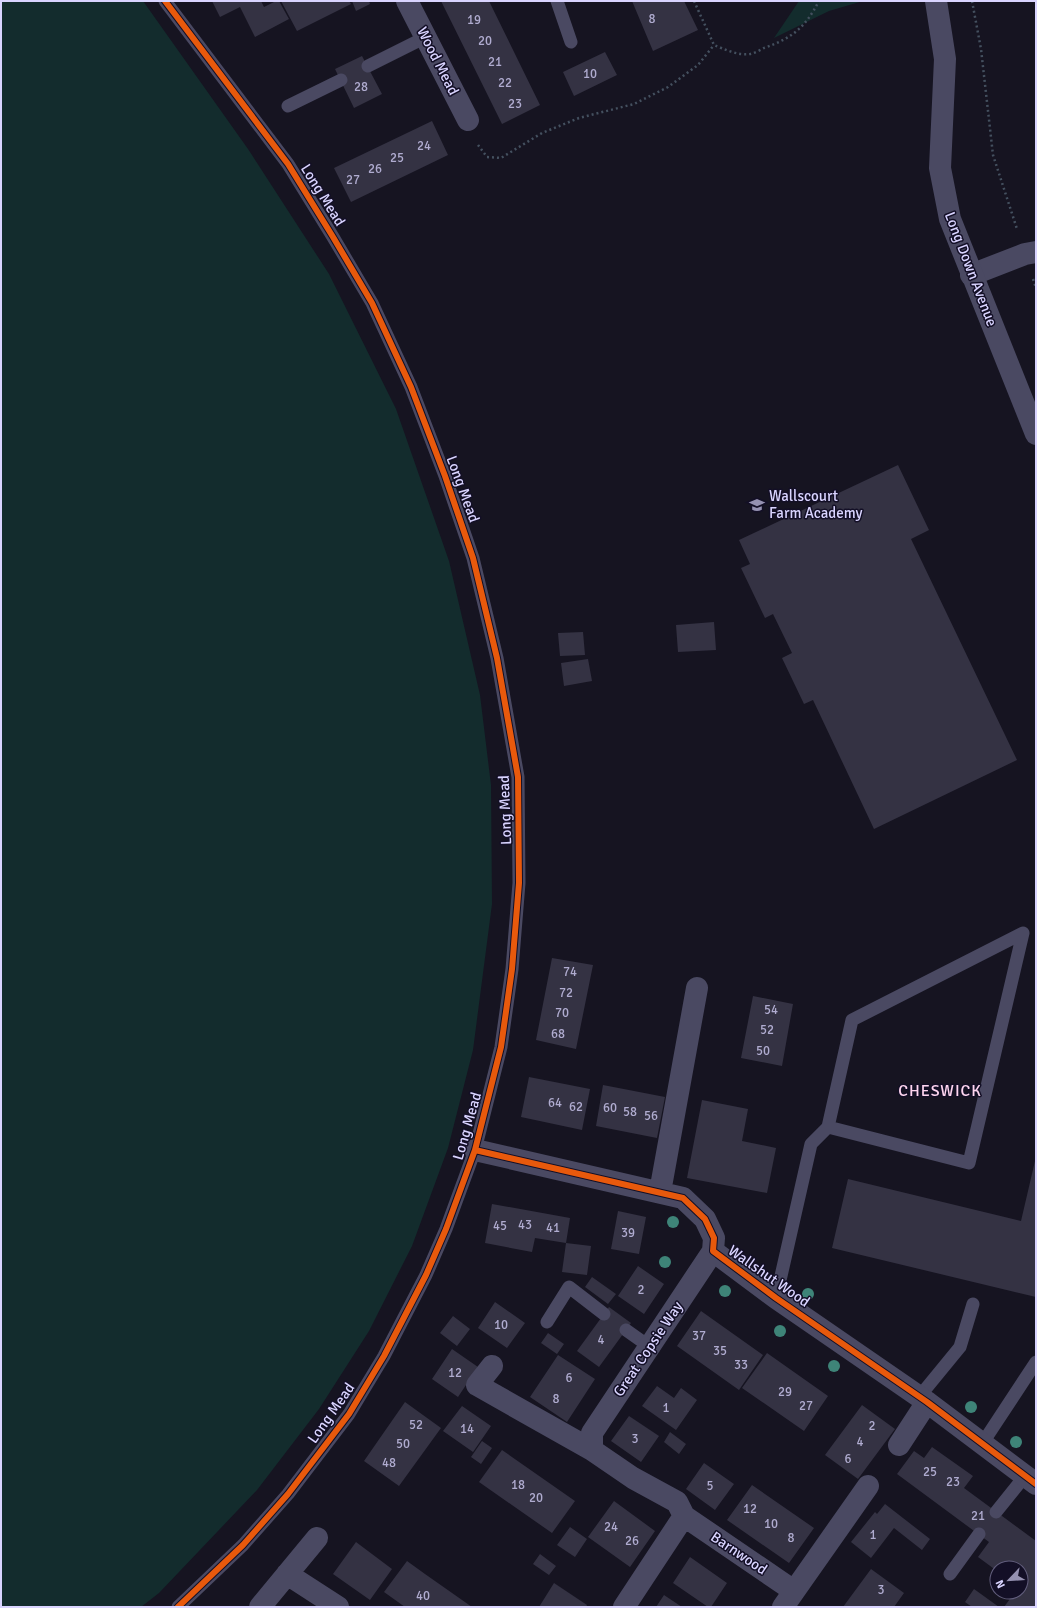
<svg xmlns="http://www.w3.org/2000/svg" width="1037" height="1608" font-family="Signika,sans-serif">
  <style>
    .green { fill: #132c2d }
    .building { fill: #343243 }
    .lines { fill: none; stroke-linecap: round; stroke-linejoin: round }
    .path { stroke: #44505f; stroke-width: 2.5; stroke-dasharray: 2 3; stroke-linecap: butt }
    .service { stroke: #4a4962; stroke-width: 13 }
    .minor { stroke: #4a4962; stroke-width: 22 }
    .tertiary { stroke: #4a4962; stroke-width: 22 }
    .cycleway-casing { stroke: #130f26; stroke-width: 8 }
    .cycleway { stroke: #e8590c; stroke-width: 6 }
    .tree { fill: #3e8478 }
    .labels { text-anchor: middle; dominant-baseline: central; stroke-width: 3; stroke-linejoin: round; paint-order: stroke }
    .number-label { font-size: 13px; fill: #b0acd0 }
    .street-label { font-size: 15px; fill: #d9d4ff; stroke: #130f26 }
    .poi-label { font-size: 15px; fill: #d9d4ff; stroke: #130f26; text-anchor: start }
    .neighbourhood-label { font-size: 16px; letter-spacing: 1px; fill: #ffd6f0; stroke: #130f26 }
  </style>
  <rect width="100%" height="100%" fill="#161421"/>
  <path class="green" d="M1,1H143L248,149L329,274L396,409L449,561L480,695L491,785L492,904L473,1050L448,1148L412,1246L369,1331L319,1409L257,1490L159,1593L141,1607H1Z
    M799,1H863L829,11L774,38Z"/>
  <path class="building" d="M212,1H261L264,7L276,1H279L289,19L255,37L240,7L220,17Z
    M281,1H349L351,4L297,31Z
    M352,1H369L370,4L356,11Z
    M441,1H489L540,105L502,124Z
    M632,1H684L698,30L653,51Z
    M605,52L617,75L574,96L563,72Z
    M362,56L382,94L354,108L335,69Z
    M432,121L448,155L351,202L334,168Z
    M898,465L929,530L911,539L1017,760L874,829L813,700L804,704L782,658L792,653L773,614L765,618L741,568L750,564L739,540Z
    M714,622L716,650L678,652L676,625Z
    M583,632L585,655L560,656L558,633Z
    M588,659L592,681L564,686L561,663Z
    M552,958L593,965L576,1049L536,1040Z
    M753,996L793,1004L782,1066L741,1058Z
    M529,1077L590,1089L582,1130L521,1117Z
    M603,1085L665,1097L657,1138L596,1126Z
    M702,1100L748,1109L742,1141L776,1148L767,1193L687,1178Z
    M1035,1161L1036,1297L832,1248L848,1179L1021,1221Z
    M492,1204L570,1218L566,1243L535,1238L532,1252L485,1243Z
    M618,1211L646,1217L639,1254L611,1249Z
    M566,1243L591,1246L587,1275L562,1272Z
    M638,1266L664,1284L644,1314L618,1296Z
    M592,1277L616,1294L608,1304L585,1287Z
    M495,1302L525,1323L507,1348L478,1328Z
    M609,1307L631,1323L599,1367L577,1351Z
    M701,1311L763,1355L739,1390L677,1346Z
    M453,1316L470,1329L457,1346L440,1333Z
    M548,1333L564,1344L557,1354L541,1343Z
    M452,1349L478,1367L458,1397L432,1379Z
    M767,1353L828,1396L804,1431L742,1388Z
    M558,1355L595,1379L567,1422L530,1397Z
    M657,1386L674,1398L681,1388L697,1400L676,1430L642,1406Z
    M405,1402L441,1428L399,1486L364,1461Z
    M862,1405L895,1429L858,1479L825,1455Z
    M462,1406L491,1426L473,1452L443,1431Z
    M629,1416L659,1436L641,1462L611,1441Z
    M670,1432L686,1444L679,1454L664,1442Z
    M482,1441L492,1448L481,1464L471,1457Z
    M932,1447L973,1476L964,1488L1036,1541V1607H1004L1015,1592H1021V1568H997V1571L978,1557L989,1542L897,1474L914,1451L924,1458Z
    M502,1450L575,1501L552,1533L479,1482Z
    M704,1463L734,1484L715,1510L686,1489Z
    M752,1485L814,1528L789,1563L727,1520Z
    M614,1501L655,1531L630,1567L588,1537Z
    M885,1504L930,1539L922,1550L894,1528L871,1558L851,1542L875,1512L877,1514Z
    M570,1527L587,1539L575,1557L557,1545Z
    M356,1542L392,1569L370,1600L333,1574Z
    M540,1554L556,1566L549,1575L533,1564Z
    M690,1557L727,1583L711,1607H708L673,1583Z
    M407,1561L425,1574L472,1607H405L384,1592Z
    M871,1569L904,1593L894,1607H843Z
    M554,1583L587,1605L586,1607H539Z
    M974,1589L999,1607H972L965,1602Z
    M664,1595L682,1607H656Z"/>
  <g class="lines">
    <path class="path" d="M694,1L714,45C724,49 738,56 750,54C755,53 760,50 764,48C792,38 805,28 819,1
      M972,1L981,49L993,155L1017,229
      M478,145L487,157L501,158L542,133L579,118L634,104L668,87L698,65L714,45
      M1033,279L1036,288"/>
    <path class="service" d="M165,1L288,164L333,237L372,303L411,387L445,476L473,558L497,658L518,777L519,883L512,969L501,1047L475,1150L446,1229L426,1275L384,1356L349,1414L288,1494L243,1545L178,1607
      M557,1L571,42
      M368,66L426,37
      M288,106L341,80
      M776,1298L811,1144L828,1127L852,1020L1023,933L969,1163L828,1127
      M547,1322L569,1287L604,1314
      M626,1330L650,1347
      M919,1397L960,1347L973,1304
      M982,1444L1036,1362
      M996,1512L1025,1476
      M950,1574L979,1534"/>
    <path class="minor" d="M407,1L468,120
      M971,275L1025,254L1036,252
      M475,1150L683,1198L705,1219L714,1238L713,1251L776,1298L927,1402L1036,1484
      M660,1192L697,988
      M492,1366L477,1385L592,1450
      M899,1445L927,1402
      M684,1516L794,1591
      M287,1574L338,1607
      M260,1607L317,1538
      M624,1607L684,1516L677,1502L633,1478L592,1450V1433L713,1251
      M783,1607L868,1486"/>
    <path class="tertiary" d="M936,1L945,59L940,168L950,219L1036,434"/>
    <g class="cycleway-casing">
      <path id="cycleway" d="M165,1L288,164L333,237L372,303L411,387L445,476L473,558L497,658L518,777L519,883L512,969L501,1047L475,1150L446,1229L426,1275L384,1356L349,1414L288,1494L243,1545L178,1607
        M475,1150L683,1198L705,1219L714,1238L713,1251L776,1298L927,1402L1036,1484"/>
    </g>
    <use href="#cycleway" class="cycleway"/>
  </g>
  <g class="tree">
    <circle cx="673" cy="1222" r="6"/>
    <circle cx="665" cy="1262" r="6"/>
    <circle cx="725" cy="1291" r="6"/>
    <circle cx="808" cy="1294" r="6"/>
    <circle cx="780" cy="1331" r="6"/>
    <circle cx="834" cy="1366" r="6"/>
    <circle cx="971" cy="1407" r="6"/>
    <circle cx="1016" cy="1442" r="6"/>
  </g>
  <defs>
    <g id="school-bare" transform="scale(1.2)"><path d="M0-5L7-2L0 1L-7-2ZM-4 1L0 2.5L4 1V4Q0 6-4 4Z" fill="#9591b1" stroke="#130f26" stroke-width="2.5" paint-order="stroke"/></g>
  </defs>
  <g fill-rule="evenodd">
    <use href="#school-bare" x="757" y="505"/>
  </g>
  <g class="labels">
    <g class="number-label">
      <text x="652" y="19">8</text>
      <text x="474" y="20">19</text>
      <text x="485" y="41">20</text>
      <text x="495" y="62">21</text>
      <text x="590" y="74">10</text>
      <text x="505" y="83">22</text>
      <text x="361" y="87">28</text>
      <text x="515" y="104">23</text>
      <text x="424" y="146">24</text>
      <text x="397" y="158">25</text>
      <text x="375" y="169">26</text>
      <text x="353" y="180">27</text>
      <text x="570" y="972">74</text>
      <text x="566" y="993">72</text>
      <text x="771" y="1010">54</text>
      <text x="562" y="1013">70</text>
      <text x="767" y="1030">52</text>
      <text x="558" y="1034">68</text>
      <text x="763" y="1051">50</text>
      <text x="555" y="1103">64</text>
      <text x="576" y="1107">62</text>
      <text x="610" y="1108">60</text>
      <text x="630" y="1112">58</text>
      <text x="651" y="1116">56</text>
      <text x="525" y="1225">43</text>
      <text x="500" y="1226">45</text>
      <text x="553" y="1228">41</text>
      <text x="628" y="1233">39</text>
      <text x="641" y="1290">2</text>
      <text x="501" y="1325">10</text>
      <text x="699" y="1336">37</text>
      <text x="601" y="1340">4</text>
      <text x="720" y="1351">35</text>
      <text x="741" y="1365">33</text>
      <text x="455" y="1373">12</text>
      <text x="569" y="1378">6</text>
      <text x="785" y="1392">29</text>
      <text x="556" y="1399">8</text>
      <text x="806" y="1406">27</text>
      <text x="666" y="1408">1</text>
      <text x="416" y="1425">52</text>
      <text x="872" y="1426">2</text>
      <text x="467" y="1429">14</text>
      <text x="635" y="1439">3</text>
      <text x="860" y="1442">4</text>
      <text x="403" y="1444">50</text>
      <text x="848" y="1459">6</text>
      <text x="389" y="1463">48</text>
      <text x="930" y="1472">25</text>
      <text x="953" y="1482">23</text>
      <text x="518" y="1485">18</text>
      <text x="710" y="1486">5</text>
      <text x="536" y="1498">20</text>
      <text x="750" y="1509">12</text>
      <text x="978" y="1516">21</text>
      <text x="771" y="1524">10</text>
      <text x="611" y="1527">24</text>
      <text x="873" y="1535">1</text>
      <text x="791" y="1538">8</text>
      <text x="632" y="1541">26</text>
      <text x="881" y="1590">3</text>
      <text x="423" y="1596">40</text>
    </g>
    <g class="street-label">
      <text transform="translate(438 61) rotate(63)">Wood Mead</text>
      <text transform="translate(323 195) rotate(58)">Long Mead</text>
      <text transform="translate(971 269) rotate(69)">Long Down Avenue</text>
      <text transform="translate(463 489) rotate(70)">Long Mead</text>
      <text transform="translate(505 810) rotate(-92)">Long Mead</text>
      <text transform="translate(467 1126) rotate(-74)">Long Mead</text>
      <text transform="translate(769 1276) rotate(35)">Wallshut Wood</text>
      <text transform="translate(648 1349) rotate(-56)">Great Copsie Way</text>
      <text transform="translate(331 1413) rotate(-55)">Long Mead</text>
      <text transform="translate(739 1553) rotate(34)">Barnwood</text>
    </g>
    <g class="poi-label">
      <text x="769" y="496">Wallscourt<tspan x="769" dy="17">Farm Academy</tspan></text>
    </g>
    <g class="neighbourhood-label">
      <text x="940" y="1091">CHESWICK</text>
    </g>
  </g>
  <rect width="1037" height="1608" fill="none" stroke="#d9d4ff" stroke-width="4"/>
  <g transform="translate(1009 1580) rotate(245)"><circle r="19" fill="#130f26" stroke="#625e7d"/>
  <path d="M0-3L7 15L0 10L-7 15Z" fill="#9591b1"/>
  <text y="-6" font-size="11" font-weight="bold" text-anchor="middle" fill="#d9d4ff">N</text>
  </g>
</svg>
